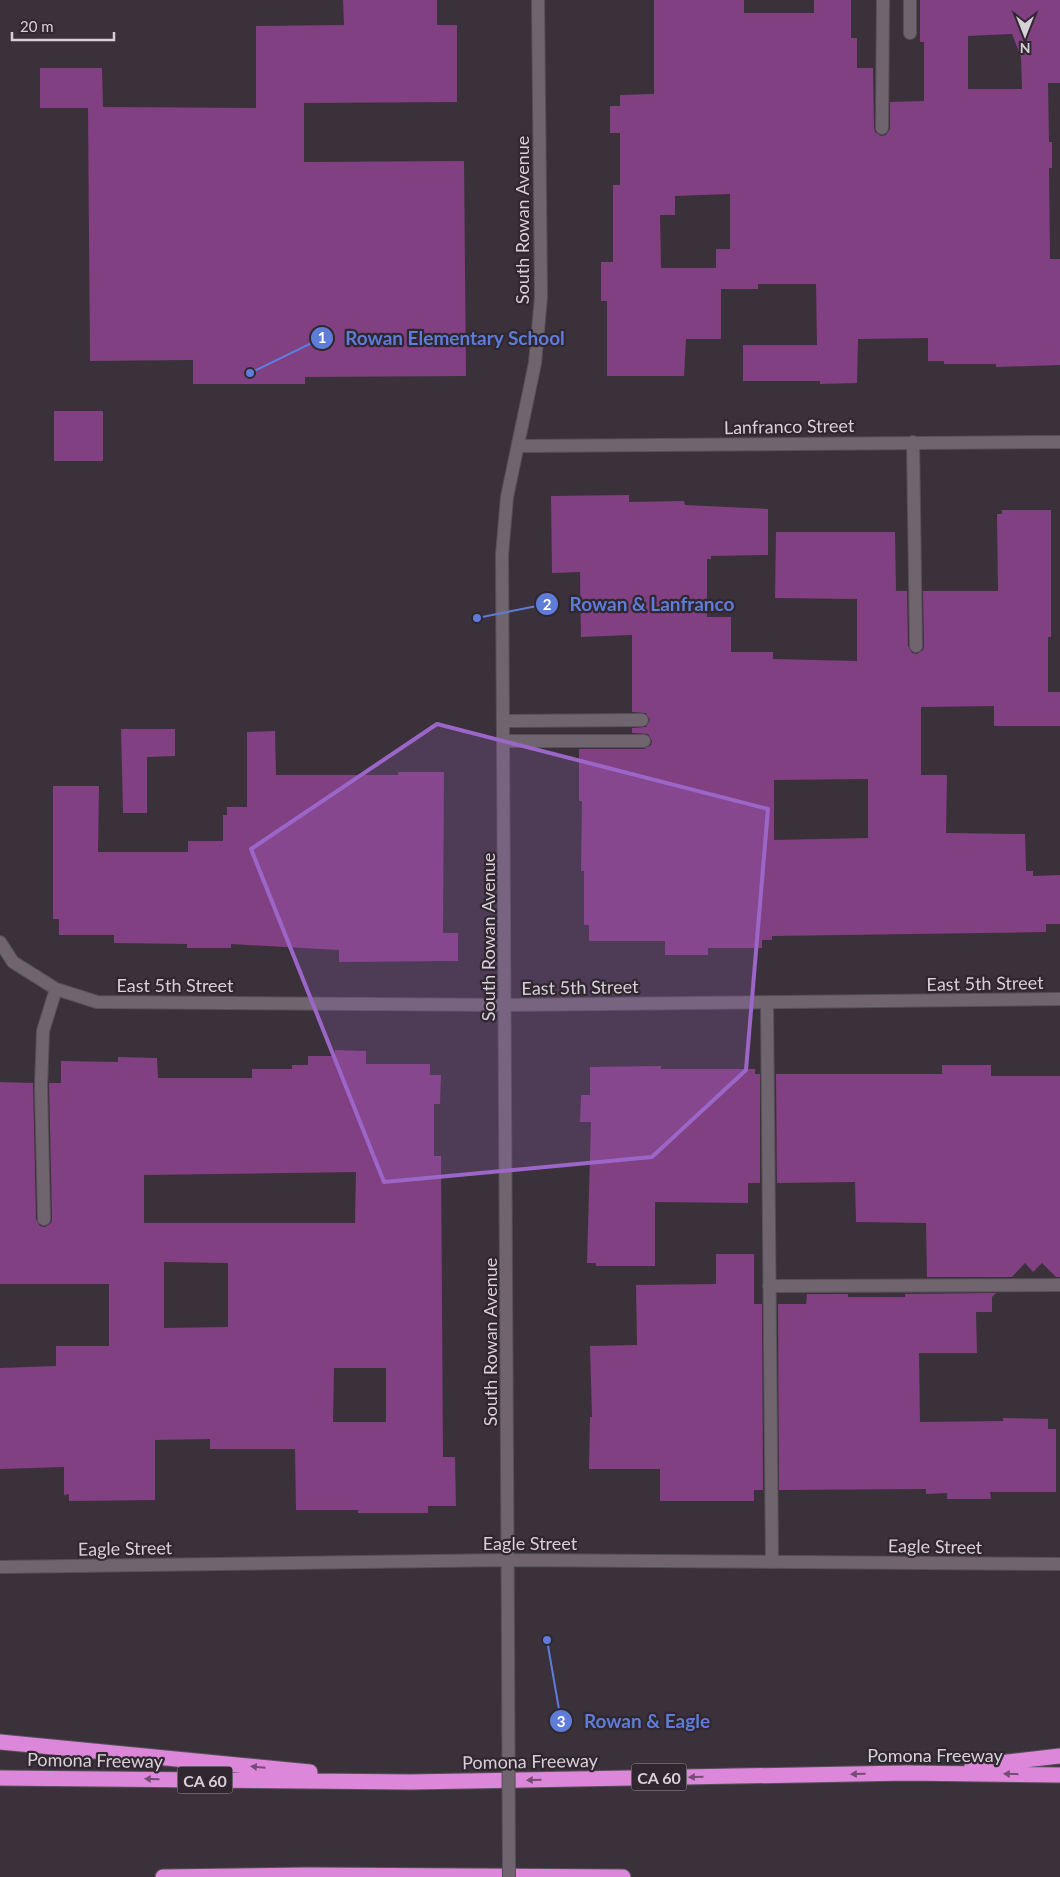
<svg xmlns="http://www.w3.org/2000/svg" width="1060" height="1877" font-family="Lato,sans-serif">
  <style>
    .building { fill: #814081; fill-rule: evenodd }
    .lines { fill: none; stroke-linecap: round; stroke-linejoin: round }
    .service-casing { stroke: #585058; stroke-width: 14 }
    .minor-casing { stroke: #585058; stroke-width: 14 }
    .motorway-casing { stroke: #585058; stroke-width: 17 }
    .service { stroke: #70656f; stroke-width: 12 }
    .minor { stroke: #70656f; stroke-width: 12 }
    .motorway { stroke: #dc87da; stroke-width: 15 }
    .minor-bridge-casing { stroke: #585058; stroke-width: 14; stroke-linecap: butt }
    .minor-bridge { stroke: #70656f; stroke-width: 12 }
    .oneway { fill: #754d74 }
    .marked { fill: #9b66c7; fill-opacity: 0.2; stroke: #9b66c7; stroke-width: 4; stroke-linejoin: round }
    .labels { text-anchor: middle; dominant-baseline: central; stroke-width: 4.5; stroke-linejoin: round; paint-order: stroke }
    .shield { fill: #302730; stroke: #a59ea5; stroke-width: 1 }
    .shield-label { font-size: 16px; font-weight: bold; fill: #d7d1d7 }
    .street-label { font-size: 18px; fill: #d7d1d7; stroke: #302730 }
    .leader { fill: none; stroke: #5e7cd8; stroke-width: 2 }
    .callout-dot { fill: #5e7cd8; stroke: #302730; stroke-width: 2 }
    .mark-label { font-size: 15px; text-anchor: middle; font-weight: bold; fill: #fff }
    .callout-label { font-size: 19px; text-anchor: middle; font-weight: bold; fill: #5e7cd8; stroke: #302730; stroke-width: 4.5; stroke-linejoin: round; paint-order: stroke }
  </style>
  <rect width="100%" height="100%" fill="#3b313a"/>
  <path class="building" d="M343,0H437V25H457V102L304,103V162L464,161L466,376L305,377V384H193V360L90,361L88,108H40V68H102L103,107L256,108V26L344,25Z
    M654,0H744V13H814V0H851V38H857V68H873L874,128L875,132L881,136L886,135L890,129V102L924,101V42H920V0H1060V83H1048L1049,142H1052V168H1049L1050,259H1060V365L996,367V364H944V361H928V338L858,339L857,383L820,384V381H743V345H817L816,284H758V289H721V339H686L684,376H607V301H601V262H613V185H620V133H610V106H620V95L654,94ZM1012,34L1021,57L1022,89H968V36ZM730,194V249H716V268H661L660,215H675V196Z
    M54,411H103V461H54Z
    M629,495V502L684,501L685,505L768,509V555L711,556V559H707V617H731V652H773V659L857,661V599L775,598L776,532H895L896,591H907L908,646L912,653L917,654L923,650L924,646L923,591H998L997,514H1002V510H1051V637H1048V692H1060V726H994V706L921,707V775H947L946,833L1025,834L1026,871H1033V876L1060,875V924H1046V932L772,936V940H762V948H708V955H665V941H589V925H584V871H581L582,801H579V749H644L651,745L652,741L648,734L632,733V728L646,727L650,720L646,713L632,712V635L581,637L580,572L552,573L551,496ZM868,779V838L774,840V780Z
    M121,729H175V756L147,757V813H123Z
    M275,731L276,775H398V772H444L443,933H458V961L339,962V950L231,944V948H187V944L114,943V935H59V919H53V786H99L98,852H188V841H223V815H227V807H247V732Z
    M335,1050L366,1051V1064H430V1075H441L440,1104H434V1156H441L443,1457H455L456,1506H428V1513H358V1510H296L295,1449H210V1439L155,1440V1500L69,1501V1494L64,1495V1467L0,1469V1368L56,1366V1346H109V1284H0V1082L33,1083L36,1219L40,1226L45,1227L51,1223L52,1219L49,1083H61V1061L118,1062V1057L157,1058L158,1078H252V1069H292V1065H308V1056H335ZM356,1172L355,1223H144V1175ZM164,1262L228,1263V1327L164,1328ZM334,1368H386V1422H333Z
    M942,1065H991V1076H1060V1277H1056L1042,1263L1033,1272L1025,1263L1012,1277H927L926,1223L856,1222L855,1182L777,1183L776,1074H942Z
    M661,1066V1069H755V1074H760V1183H748V1203L655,1202V1266H596V1263H587L591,1122H580L581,1095H590V1067Z
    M716,1254H754V1304H762L763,1490H754V1501H660V1469H589L590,1417H592L590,1346L637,1345L636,1285L716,1284Z
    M996,1293L992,1297V1312H976L977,1353H919L920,1422L1003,1421V1418H1006L1048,1419V1429H1056V1492H990L991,1499H947V1493L926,1494V1489L779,1490L778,1304H806L807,1294H848V1297H905V1294Z"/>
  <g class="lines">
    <g class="service-casing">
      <path id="service" d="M910,0V33
        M882,128L883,0
        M913,442L916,646
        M504,721L642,720
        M504,741H644
        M767,1003L772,1562
        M44,1219L41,1087L43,1031L56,989
        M769,1286L1060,1285"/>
    </g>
    <g class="minor-casing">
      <path id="minor" d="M519,446L1060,442
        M0,942L13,962L56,989L97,1002L506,1005L1060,999
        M0,1567L508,1560L1060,1564
        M508,1640L502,555L507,497L535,363L541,297L538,0"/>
    </g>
    <g class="motorway-casing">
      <path id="motorway" d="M0,1742L310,1772
        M972,1766L1060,1756
        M0,1778L411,1782L907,1773L1060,1775
        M163,1877L308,1875L623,1877"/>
    </g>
    <use href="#service" class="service"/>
    <use href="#minor" class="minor"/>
    <use href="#motorway" class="motorway"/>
    <g class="minor-bridge-casing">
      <path id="minor-bridge" d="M508,1640L509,1877"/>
    </g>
    <use href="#minor-bridge" class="minor-bridge"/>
  </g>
  <defs><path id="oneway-solid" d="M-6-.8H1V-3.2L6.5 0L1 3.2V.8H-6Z" transform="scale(1.25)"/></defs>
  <g class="oneway">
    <use href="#oneway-solid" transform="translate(258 1767) rotate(-175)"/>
    <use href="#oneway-solid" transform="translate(858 1774) rotate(179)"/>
    <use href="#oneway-solid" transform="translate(1011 1774) rotate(-179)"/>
    <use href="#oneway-solid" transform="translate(696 1777) rotate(179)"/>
    <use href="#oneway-solid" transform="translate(152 1779) rotate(-179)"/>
    <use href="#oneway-solid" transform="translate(534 1780) rotate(179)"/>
  </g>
  <path class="marked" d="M437,724L768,809L746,1070L652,1157L384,1182L251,849Z"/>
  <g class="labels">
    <g class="shield">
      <rect x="631.5" y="1763.5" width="55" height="27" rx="4"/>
      <rect x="177.5" y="1766.5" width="55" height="27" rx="4"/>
    </g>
    <g class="shield-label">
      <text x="659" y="1777">CA 60</text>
      <text x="205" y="1780">CA 60</text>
    </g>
    <g class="street-label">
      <text transform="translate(522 220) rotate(-90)">South Rowan Avenue</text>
      <text transform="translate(789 426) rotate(-1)">Lanfranco Street</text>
      <text transform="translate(488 937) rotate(-90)">South Rowan Avenue</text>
      <text transform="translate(985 983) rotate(-1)">East 5th Street</text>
      <text x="175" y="985">East 5th Street</text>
      <text transform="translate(580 987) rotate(-1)">East 5th Street</text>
      <text transform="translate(490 1342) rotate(-90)">South Rowan Avenue</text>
      <text x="530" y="1543">Eagle Street</text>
      <text transform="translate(935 1546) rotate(1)">Eagle Street</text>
      <text transform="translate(125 1548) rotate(-1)">Eagle Street</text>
      <text x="935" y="1755">Pomona Freeway</text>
      <text transform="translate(95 1760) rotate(1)">Pomona Freeway</text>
      <text transform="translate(530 1761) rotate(-1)">Pomona Freeway</text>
    </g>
  </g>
  <path class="leader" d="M250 373L322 338M477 618L547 604M547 1640L561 1721"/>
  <g class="callout-dot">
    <circle cx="250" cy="373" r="5"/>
    <circle cx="477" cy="618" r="5"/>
    <circle cx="547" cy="1640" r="5"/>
    <circle cx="322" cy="338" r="12"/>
    <circle cx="547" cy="604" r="12"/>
    <circle cx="561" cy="1721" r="12"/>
  </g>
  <g class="mark-label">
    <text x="322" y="343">1</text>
    <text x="547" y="610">2</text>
    <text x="561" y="1727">3</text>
  </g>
  <g class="callout-label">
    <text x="455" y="345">Rowan Elementary School</text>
    <text x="652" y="611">Rowan &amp; Lanfranco</text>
    <text x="647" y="1728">Rowan &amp; Eagle</text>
  </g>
  <g transform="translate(1025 35) rotate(180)" stroke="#302730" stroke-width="4" paint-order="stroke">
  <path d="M0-4L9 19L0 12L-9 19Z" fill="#d7d1d7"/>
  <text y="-8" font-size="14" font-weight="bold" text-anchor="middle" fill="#d7d1d7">N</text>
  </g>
  <path d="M12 32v8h102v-8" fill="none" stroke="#d7d1d7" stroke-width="2.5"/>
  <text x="20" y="32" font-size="15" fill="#d7d1d7" stroke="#302730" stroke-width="4" paint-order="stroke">20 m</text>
</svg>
